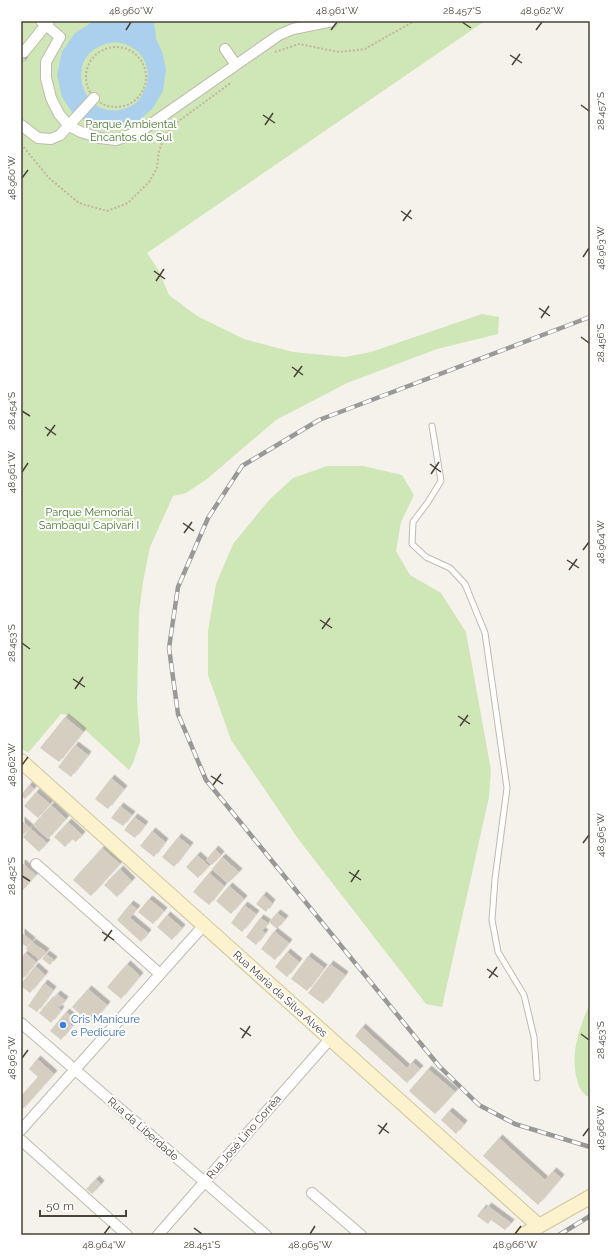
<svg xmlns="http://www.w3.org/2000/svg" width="611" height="1256" font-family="Raleway,sans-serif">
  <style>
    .green { fill: #cfe6b6 }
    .water { fill: #abd0ed; fill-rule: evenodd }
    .building { fill: #d6cec1; filter: url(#shadow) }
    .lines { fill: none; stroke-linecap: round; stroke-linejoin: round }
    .lane-casing { stroke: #c0baae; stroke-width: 7 }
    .street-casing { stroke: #c0baae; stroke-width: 12 }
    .secondary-casing { stroke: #d2c69d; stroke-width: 16 }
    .path { stroke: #c1b6a0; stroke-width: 2; stroke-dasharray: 2 2; stroke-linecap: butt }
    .lane { stroke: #fff; stroke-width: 5 }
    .street { stroke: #fff; stroke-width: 10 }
    .secondary { stroke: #fcf2cd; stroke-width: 14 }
    .rail-casing { stroke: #999; stroke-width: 4.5 }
    .rail { stroke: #fff; stroke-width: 3; stroke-dasharray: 9; stroke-linecap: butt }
    .ticks { fill: none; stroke: #494339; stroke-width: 1.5 }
    .shop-dot { fill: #3f7fe0; stroke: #fff; stroke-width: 1.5 }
    .labels { text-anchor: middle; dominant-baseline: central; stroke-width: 4; stroke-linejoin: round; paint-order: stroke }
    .park-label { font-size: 11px; fill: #48782e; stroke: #fff }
    .street-label { font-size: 11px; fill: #494339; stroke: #fff }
    .shop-label { font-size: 11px; fill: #366cbe; stroke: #fff; text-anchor: start }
    .neatline { fill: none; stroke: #494339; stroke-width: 1.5 }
    .ticks-label { font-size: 10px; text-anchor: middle; fill: #494339 }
  </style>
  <defs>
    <filter id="shadow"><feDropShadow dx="3.5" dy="-3.5" stdDeviation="0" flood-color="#0004"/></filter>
  </defs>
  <rect width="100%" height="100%" fill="#f5f2eb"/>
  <path class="green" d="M21,21H485L147,253L159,271L169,295L197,316L244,339L293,352L345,357L371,352L482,314L499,317L498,334L437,349L347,383L276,420L207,479L186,493L173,496L150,547L143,582L139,613L137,699L140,742L133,763L129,770L69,715L61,714L28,753L21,748Z
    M327,466H363L402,475L414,495L401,522L396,551L410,575L441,593L466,632L491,770L489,797L442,1007L426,1004L299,840L231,740L208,675V631L216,584L233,544L269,500L293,478Z
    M590,1003V1097L586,1096C583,1092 579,1088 578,1083C569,1056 579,1028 590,1003Z"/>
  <path class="water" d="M94,21H154L156,39L162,51L166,70L163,91L153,108L137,122L118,128L97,126L86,121L72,112L62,97L57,75L62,52L75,33ZM115,42C119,43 123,43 127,45C148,53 153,77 142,95C138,103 131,107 123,109C83,121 63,58 103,45C107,43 111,43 115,42Z"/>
  <path class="building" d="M21,57L25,60L21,65Z
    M65,717L83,732L59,762L40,748Z
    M75,745L88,755L71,777L58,767Z
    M111,778L124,789L108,809L95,799Z
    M29,785L34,789L25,799L21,795Z
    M36,792L50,804L38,818L24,806Z
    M51,805L66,819L48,839L33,825Z
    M120,806L132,815L123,826L111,818Z
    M134,817L145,825L135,838L124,830Z
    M21,820L30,828L22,836L21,835Z
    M68,822L82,835L76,842L72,839L65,847L54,837Z
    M30,828L47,843L39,852L23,837Z
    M152,831L165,842L154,857L140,846Z
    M178,837L190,846L174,867L162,857Z
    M102,848L120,864L91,896L73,880Z
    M215,849L221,855L212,865L206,860Z
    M197,855L209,866L198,878L186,867Z
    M222,857L239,872L228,883L212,869Z
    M22,863L36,875L21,892V864Z
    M120,869L132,881L117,897L104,885Z
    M209,873L224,886L209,905L193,892Z
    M229,886L244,899L231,914L216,901Z
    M263,895L272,903L266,912L256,904Z
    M149,899L164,911L153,924L138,912Z
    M130,904L137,909L126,922L130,918L148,933L141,942L117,920Z
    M244,905L256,914L242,932L231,923Z
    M277,913L285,919L277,929L269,922Z
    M167,915L182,928L172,940L157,927Z
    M260,918L268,923L262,931L265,933L256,945L246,937Z
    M274,931L289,943L275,960L261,949Z
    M21,932L32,941L27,947L21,943Z
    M32,942L46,952L40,960L26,949Z
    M287,952L299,962L287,977L275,967Z
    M25,953L36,962L21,981V958Z
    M46,954L54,960L50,965L42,959Z
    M308,956L324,968L307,991L291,979Z
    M127,964L140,976L121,999L107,987Z
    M330,964L345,975L323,1004L308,993Z
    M35,966L45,975L30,993L21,986V984Z
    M44,983L53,990L37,1012L28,1006Z
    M88,989L107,1005L91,1024L72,1007Z
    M57,994L65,1000L60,1007L51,1000Z
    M50,1000L61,1010L51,1023L39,1013Z
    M66,1012L74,1019L70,1024L72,1026L61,1040L50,1031Z
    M362,1027L407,1068L412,1062L420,1069L407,1083L355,1036Z
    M37,1059L54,1074L21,1111V1096L38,1077L29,1069Z
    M428,1069L455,1092L435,1114L409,1091Z
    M449,1111L464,1124L456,1134L441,1120Z
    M499,1138L545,1180L553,1171L561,1178L538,1205L483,1156Z
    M96,1179L101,1184L92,1194L86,1189Z
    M488,1206L511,1223L505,1230L491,1220L488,1224L477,1216L483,1208L485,1210Z"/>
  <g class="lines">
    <g class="lane-casing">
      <path id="lane" d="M432,426L441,481L428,502L413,522L412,544L426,557L450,568L465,584L485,633L507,788L495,879L492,920L498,952L524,995L534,1037L537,1078"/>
    </g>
    <g class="street-casing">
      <path id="street" d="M41,21L60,37L46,62V78L51,98L59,114L69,126L81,132L100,138L116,140L141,131L279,35L293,29L333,21
        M225,49L236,65
        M24,52L49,21
        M21,125L38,138L51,139L60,135L94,98
        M36,864L160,974
        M21,1023L266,1235
        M21,1130L204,925
        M21,1140L127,1235
        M312,1193L361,1235
        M158,1235L330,1039"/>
    </g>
    <g class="secondary-casing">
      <path id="secondary" d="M21,761L539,1226
        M523,1235L590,1197"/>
    </g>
    <path class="path" d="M86 77a30 30 0 1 1 60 0a30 30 0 1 1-60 0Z
      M275,52L299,44L339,52L365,49L414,21
      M21,144L49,178L79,203L107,211L128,203L149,182L157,168L159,151L165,135L176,123L232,82"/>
    <use href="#lane" class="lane"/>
    <use href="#street" class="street"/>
    <use href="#secondary" class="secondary"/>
    <g class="rail-casing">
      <path id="rail" d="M590,317L319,420L242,466L208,518L178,587L169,648L178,714L206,780L439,1066L479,1105L515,1124L590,1147
        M559,1235L590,1216"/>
    </g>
    <use href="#rail" class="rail"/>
  </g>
  <path class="ticks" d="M462,22L471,28M126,30L131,22M331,30L337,22M536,30L542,22M510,55L522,63M512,65L520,54M581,105L589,111M263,115L275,123M265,125L273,113M22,178L28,170M401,211L412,219M403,221L411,210M583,257L589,248M154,271L165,279M156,281L164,269M539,308L550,316M541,318L549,306M581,337L589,343M292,367L303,375M294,377L302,366M22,411L30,416M45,427L56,435M47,436L55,425M430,464L441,472M22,472L28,463M431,474L439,462M183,523L194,531M184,533L192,522M583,550L589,542M567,560L579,568M569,570L577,559M320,620L332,628M322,629L330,618M22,643L30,649M73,679L85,687M75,689L83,677M458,716L470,724M460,726L468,715M22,765L28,757M211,776L223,784M213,785L221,774M583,843L589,835M349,872L361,880M22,876L30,881M351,882L359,870M102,932L114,940M104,941L112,930M487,969L498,977M489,978L497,967M240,1028L251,1036M581,1034L589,1040M242,1038L250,1026M22,1058L28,1050M378,1125L389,1133M379,1134L387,1123M583,1136L589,1128M194,1228L202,1234M104,1234L110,1226M310,1234L315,1226M515,1234L521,1226"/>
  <circle class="shop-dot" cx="63" cy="1025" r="4"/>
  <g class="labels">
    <g class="park-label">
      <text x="131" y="124">Parque Ambiental<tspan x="131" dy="13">Encantos do Sul</tspan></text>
      <text x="89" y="512">Parque Memorial<tspan x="89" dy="13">Sambaqui Capivari I</tspan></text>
    </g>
    <g class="street-label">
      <text transform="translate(280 994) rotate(42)">Rua Maria da Silva Alves</text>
      <text transform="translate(143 1129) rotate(41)">Rua da Liberdade</text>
      <text transform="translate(244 1137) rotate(-49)">Rua José Lino Corrêa</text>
    </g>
    <g class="shop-label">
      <text x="71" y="1019">Cris Manicure<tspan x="71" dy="13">e Pedicure</tspan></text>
    </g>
  </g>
  <rect width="611" height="1256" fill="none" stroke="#ffffff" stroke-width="44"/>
  <path d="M40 1210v6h86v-6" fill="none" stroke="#494339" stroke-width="2"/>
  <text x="46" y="1210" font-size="12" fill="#494339" stroke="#ffffff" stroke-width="3" paint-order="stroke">50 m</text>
  <rect x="22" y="22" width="567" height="1212" class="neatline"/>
  <g class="ticks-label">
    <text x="131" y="14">48.960°W</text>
    <text x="337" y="14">48.961°W</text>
    <text x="462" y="14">28.457°S</text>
    <text x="542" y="14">48.962°W</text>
    <text transform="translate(600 111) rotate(-90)" y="4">28.457°S</text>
    <text transform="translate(11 178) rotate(-90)" y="4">48.960°W</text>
    <text transform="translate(600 248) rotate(-90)" y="4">48.963°W</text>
    <text transform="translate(600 343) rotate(-90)" y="4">28.456°S</text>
    <text transform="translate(11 411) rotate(-90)" y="4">28.454°S</text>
    <text transform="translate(11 472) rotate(-90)" y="4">48.961°W</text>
    <text transform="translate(600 542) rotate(-90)" y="4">48.964°W</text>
    <text transform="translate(11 643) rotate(-90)" y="4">28.453°S</text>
    <text transform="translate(11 765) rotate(-90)" y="4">48.962°W</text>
    <text transform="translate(600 835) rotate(-90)" y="4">48.965°W</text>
    <text transform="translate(11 876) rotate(-90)" y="4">28.452°S</text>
    <text transform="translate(600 1040) rotate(-90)" y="4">28.453°S</text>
    <text transform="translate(11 1058) rotate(-90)" y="4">48.963°W</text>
    <text transform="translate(600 1128) rotate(-90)" y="4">48.966°W</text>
    <text x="104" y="1248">48.964°W</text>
    <text x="202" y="1248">28.451°S</text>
    <text x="310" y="1248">48.965°W</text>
    <text x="515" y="1248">48.966°W</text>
  </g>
</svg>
